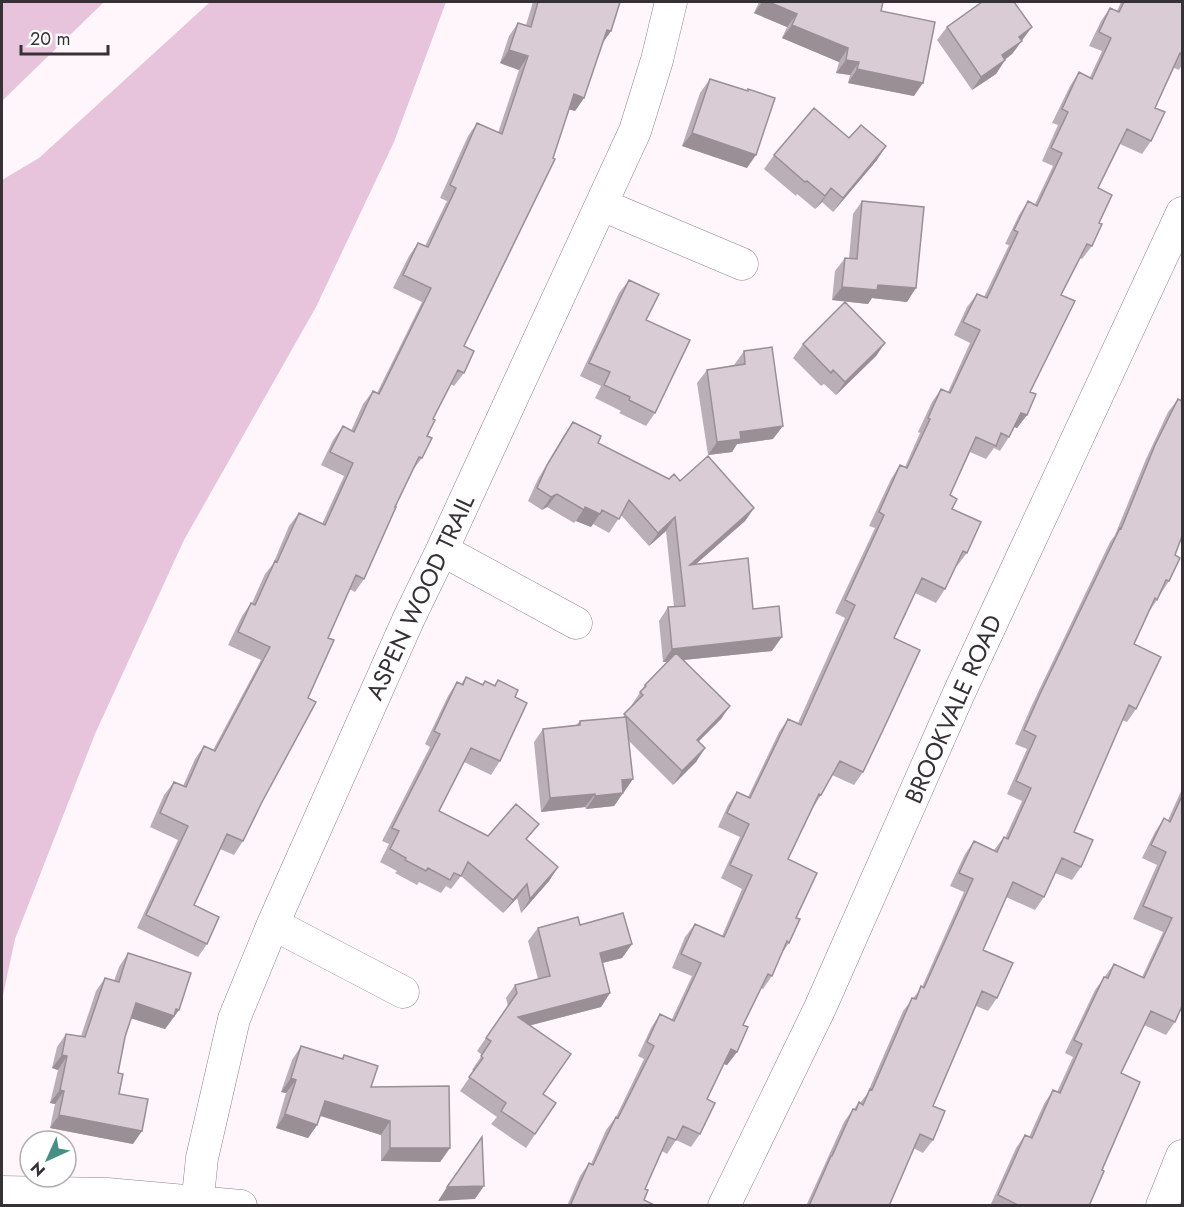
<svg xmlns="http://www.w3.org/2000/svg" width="1184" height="1207" font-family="Jost,sans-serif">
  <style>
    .green { fill: #e8c4dc }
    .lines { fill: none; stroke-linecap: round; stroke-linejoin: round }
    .minor-casing { stroke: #90838c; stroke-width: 33 }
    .minor { stroke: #fff; stroke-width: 32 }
    .wall { fill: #bbafb7 }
    .shaded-wall { fill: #998f95 }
    .building { fill: #daccd5; stroke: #998f95; stroke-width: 1.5 }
    .labels { text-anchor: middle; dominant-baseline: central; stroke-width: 5; stroke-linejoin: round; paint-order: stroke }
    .street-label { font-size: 24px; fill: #363135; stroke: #fff }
  </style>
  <rect width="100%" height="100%" fill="#fff6fc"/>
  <path class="green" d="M2,2H104L2,101Z
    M210,2H446L394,142L316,307L184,540L95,734L15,939L2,1000V180L39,158Z"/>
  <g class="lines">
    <g class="minor-casing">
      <path id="minor" d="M602,205L742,264
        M442,550L576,623
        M273,924L403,992
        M2,1192L107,1194L241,1206
        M197,1206L202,1158L234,1019L273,924L409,618L442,550L635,131L657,60L671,2
        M724,1206L820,1008L959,693L1182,213
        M1162,1206L1182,1156"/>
    </g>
    <use href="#minor" class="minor"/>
  </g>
  <path class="wall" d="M533,2H620L611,31L603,41L584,98L575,111L569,109L464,346V373L454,386L450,384L433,419L422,458L412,471L395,507L364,579L355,592L349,589L328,638L262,802L243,841L234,855L220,849L194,905L207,944L198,957L137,928L178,840L150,827L164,795L174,782L183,786L195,759L204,746L213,750L261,660L228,645L242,616L251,603H252L265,574L273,564L289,526L299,513L322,524L344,476L321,465L333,440L343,426L351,431L363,404L373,391L377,393L422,302L393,288L409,256L418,243L425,246L447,201L440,198L468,136L477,123L498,133L519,70L500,63L509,36L518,23L526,25Z
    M759,2H883L881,11L914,96L848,83L850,75L836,73L839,62L782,38L787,27L754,13Z
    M1121,2H1182V65L1179,70L1174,68L1155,108L1151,141L1142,154L1120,144L1098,188L1099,223L1092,246L1082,259L1079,258L1061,295L1030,392L1027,415L1017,428L1014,427L1009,437L1000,451L994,448L986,459L970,452L950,495L952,509L967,553L957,566H956L945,589L936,603L915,593L894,638L863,772L854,785L832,775L821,795L813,808L788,859L796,918L789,943L782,953L772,976L763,989L761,988L743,1025L737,1052L727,1065L724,1064L707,1099L700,1134L691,1147L676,1140L667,1154L662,1151L645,1189L644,1200L656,1206H567L580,1176L589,1163L591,1164L606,1130L616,1117L644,1059L638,1056L651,1028L660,1014L672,1019L692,976L672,968L685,937L695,924L722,936L742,889L721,878L740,837L718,827L728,805L737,792L748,797L779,732L788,719L798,723L845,618L835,613L875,528L869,526L891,479L900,465L905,467L920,433L918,432L932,402L941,389L948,392L970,343L954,335L967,307L977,294L984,297L1009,245L1005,244L1019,215L1028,201L1035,204L1053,166L1042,161L1058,125L1052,123L1070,86L1079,72L1090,77L1102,51L1089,46L1101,21L1110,8L1117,11Z
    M947,27L1022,41L1012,54L1005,60L996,74L972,90L937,40Z
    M710,79L747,91L748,89L747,168L682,146L700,93Z
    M849,138L877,160L833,212L822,202L815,209L797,194L796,196L764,169L774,155Z
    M862,201L907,302L872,298L868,304L832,300L835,271L845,258H849L853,214Z
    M629,280L646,320L655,413L646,426L619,413L621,411L595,398L601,386L580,376L619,293Z
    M885,343L876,356L836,395L824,384L821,386L793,358L803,344Z
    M744,351L773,439L737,444L732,452L708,455L697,383L707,370L734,365Z
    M1178,399L1175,555L1169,581L1149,612L1134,644L1136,709L1127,722L1122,720L1074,832L1081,867L1072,880L1055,873L1044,897L1035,910L1006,897L983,950L997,998L988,1011L976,1006L933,1106V1140L923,1153L913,1148L889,1206H806L844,1122L853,1109H854L859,1102L860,1103L867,1094L903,1011L922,987L964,892L950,886L965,854L974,841L994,850L1004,837L1005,838L1022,801L1007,794L1027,749L1015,744L1031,707L1110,542L1115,535L1146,459L1168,412Z
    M573,422L598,443L669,479L680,481L754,508L745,521L696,564L753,609L772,651L684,660L721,719L698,742L705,748L696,762L673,785L629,741L633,779L614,806L586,809L585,807L541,812L534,742L543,729L576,725L580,721L623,717L632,707L631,706L645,685L668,662H663L659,621L668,607H674L666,531L649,546L621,515L609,533L593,524L591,527L576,521L574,523L547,507L542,510L528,501L538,479L564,435Z
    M466,677L482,684L485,681L494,685L498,680L515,697L500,761L491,775L464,762L439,811L488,836L527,840L558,867L549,881L521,913L517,898L503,913L461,876L451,889L446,886L441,893L419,882L417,885L395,873L397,871L380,862L389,844L382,841L430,747L425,744L448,696L457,682L461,684Z
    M1182,789V1006L1175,1022L1166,1035L1144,1025L1121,1073L1102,1170L1089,1206H990L1016,1148L1025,1135L1029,1137L1044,1104L1053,1090L1057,1092L1073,1057L1065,1053L1095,990L1114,964L1142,977L1163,932L1133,919L1157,865L1142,858L1155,832L1164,818L1168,820Z
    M580,925L632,944L622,958L602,963L610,993L601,1007L530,1025L543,1094L556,1103L526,1148L491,1124L497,1117L460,1091L474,1071L472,1070L482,1055L477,1051L508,1006L506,998L515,985L538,979L528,941L538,928Z
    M128,953L179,1010L165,1029L131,1018L125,1037L118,1073L119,1094L133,1144L50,1128L55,1104L50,1103L58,1070L52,1068L57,1047L66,1034L81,1036L96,991L105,978L114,981L119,967Z
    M301,1046L341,1059L344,1055L371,1087L450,1148L440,1162L381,1161V1135L320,1116L317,1125L308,1138L276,1128L286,1093L281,1092L292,1060Z"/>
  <path class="shaded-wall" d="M762,2H769L797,14L787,27L754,13Z
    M792,25L848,48L839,62L782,38Z
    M1032,27L1012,54L992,69L1002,55L1019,37Z
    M607,30L611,31L602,44Z
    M509,50L528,56L519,70L500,63Z
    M846,60L859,62L850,75L836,73Z
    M1005,60L996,74L972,90L981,77Z
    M857,69L923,83L914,96L848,83Z
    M574,94L584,98L575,111L564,108Z
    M692,133L756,155L747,168L682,146Z
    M886,146L877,160L833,212L843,198Z
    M831,188L822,202L815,209L825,196Z
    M878,285L916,288L907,302L872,298L868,304L832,300L842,287Z
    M885,343L876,356L836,395L845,382Z
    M1021,413L1027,415L1017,428L1012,426Z
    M783,426L773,439L737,444L732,452L708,455L717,442L740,432Z
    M557,494L547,507L542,510L551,497Z
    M585,507L600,514L591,527L576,521Z
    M754,508L745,521L680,578L690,565Z
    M675,517L666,531L649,546L658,533Z
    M782,637L772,651L663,662L672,649Z
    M730,706L721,719L687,753L697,740Z
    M705,748L696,762L673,785L682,771Z
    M633,779L624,792L613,793L622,780Z
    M623,793L614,806L586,809L595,796Z
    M595,794L585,807L541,812L550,798Z
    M558,867L549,881L521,913L530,899Z
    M527,884L517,898L503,913L513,900Z
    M632,944L622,958L590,966L600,953Z
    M610,993L601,1007L509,1031L518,1017Z
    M136,1003L176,1009L179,1010L165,1029L127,1017Z
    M731,1049L737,1052L727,1065L721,1063Z
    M62,1055L67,1056L58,1070L52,1068Z
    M291,1078L296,1080L286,1093L281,1092Z
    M60,1090L64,1091L55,1104L50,1103Z
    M325,1101L390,1121L381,1135L315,1114Z
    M285,1114L317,1125L308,1138L276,1128Z
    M59,1115L142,1131L133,1144L50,1128Z
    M390,1148H450L440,1162L381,1161Z
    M484,1186L475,1199L438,1201L447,1187Z"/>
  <path class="building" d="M538,2H620L611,31L607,30L584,98L574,94L553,158L555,159L464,346L474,351L464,373L458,370L433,419L435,420L427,436L432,438L422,458L419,457L395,507H396L364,579L356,575L328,638L334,640L308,698L316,702L262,802L243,841L227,834L194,905L219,917L207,944L146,915L188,826L160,813L174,782L186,787L204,746L215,751L270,647L238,632L251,603L255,605L275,561L277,562L299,513L325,525L353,463L330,452L343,426L354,432L373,391L379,394L431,288L403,275L418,243L428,247L456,188L450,185L477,123L502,134L528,56L509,50L518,23L531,27Z
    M769,2H883L881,11L935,22L923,83L857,69L859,62L846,60L848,48L792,25L797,14Z
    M982,2H1014L1032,27L1019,37L1022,41L1002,55L1005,60L981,77L947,27Z
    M1124,2H1182V54L1180,53L1155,108L1165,112L1151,141L1127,129L1098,188L1112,195L1099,223L1102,224L1092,246L1087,244L1061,295L1075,301L1030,392L1036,394L1027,415L1021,413L1009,437L1001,433L996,446L976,437L950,495L957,499L952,509L981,522L967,553L963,551L945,589L922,578L894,638L920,650L884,728L863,772L840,761L821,795L819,794L788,859L817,873L796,918L800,919L789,943L787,941L772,976L768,974L743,1025L748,1027L737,1052L731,1049L707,1099L715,1103L700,1134L683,1126L676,1140L668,1137L645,1189L648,1190L644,1200L656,1206H570L589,1163L593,1165L616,1117L618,1118L654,1046L647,1042L660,1014L674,1021L701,963L681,954L695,924L724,937L752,875L730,865L749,824L727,813L737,792L750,798L788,719L801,725L855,605L845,600L884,515L879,512L900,465L907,468L930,419L928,418L941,389L950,393L980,330L963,322L977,294L987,298L1018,232L1014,230L1028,201L1037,206L1062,153L1051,148L1068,112L1062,109L1079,72L1092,79L1111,38L1099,32L1110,8L1119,12Z
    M710,79L748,91V89L775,98L756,155L692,133Z
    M814,108L849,138L861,125L886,146L843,198L831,188L825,196L807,181L805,182L774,155Z
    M862,201L924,207L916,288L878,285L877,290L842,287L845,258L857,259Z
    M629,280L659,294L646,320L690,340L655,413L629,400L630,397L604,385L610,372L589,363Z
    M845,302L885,343L845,382L833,370L831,373L803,344Z
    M772,347L783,426L740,432L741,439L717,442L707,370L745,364L744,351Z
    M1178,399L1182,401V536L1175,555L1180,558L1169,581L1166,580L1157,600L1155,598L1134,644L1161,657L1136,709L1129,705L1074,832L1093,840L1081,867L1062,858L1044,897L1013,882L983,950L1013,963L997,998L982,991L933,1106L945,1111L933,1140L920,1134L889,1206H809L831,1156H832L853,1109L856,1110L859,1102L863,1105L870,1089L872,1090L912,998L916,999L921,986L924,988L973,879L959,873L974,841L997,852L1004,837L1008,839L1031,788L1016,781L1036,736L1024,730L1040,694L1120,528L1121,529L1155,445Z
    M573,422L601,436L598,443L669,479L674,474L680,481L708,456L754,508L690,565L748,558L753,609L779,606L782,637L672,649L668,607L685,606L675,517L658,533L629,500L619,519L602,510L600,514L585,507L584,510L557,494L551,497L537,488L547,465Z
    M676,653L730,706L697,740L705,748L682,771L624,714L643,695L640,692L646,686L645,685Z
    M466,677L483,685L485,681L495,686L498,680L518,690L515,697L527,703L500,761L471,748L439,811L488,836L516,804L539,824L526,839L558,867L530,899L527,884L513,900L468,862L461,876L454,873L450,880L428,868L426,871L405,860L406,858L390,849L399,831L392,828L440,734L434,731L457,682L463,685Z
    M626,717L633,779L622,780L623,793L595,796V794L550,798L543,729L580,725V721Z
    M1182,796V1006L1175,1022L1151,1011L1121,1073L1140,1082L1102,1170L1104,1171L1089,1206H1020L998,1195L1025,1135L1032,1138L1053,1090L1060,1093L1082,1044L1074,1040L1104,977L1108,978L1114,964L1144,978L1172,918L1143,906L1166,852L1151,845L1164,818L1170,822Z
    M623,913L632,944L600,953L610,993L518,1017L571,1054L543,1094L556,1103L535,1134L501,1111L506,1103L469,1077L483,1058L481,1056L491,1041L486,1038L517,993L515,985L550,976L538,928L578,917L580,925Z
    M128,953L191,973L179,1010L176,1009L174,1016L136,1003L125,1037L118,1073L123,1074L119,1094L148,1099L142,1131L59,1115L64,1091L60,1090L67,1056L62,1055L66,1034L85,1037L105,978L119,982Z
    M301,1046L343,1059L344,1055L378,1066L371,1087L449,1086L450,1148H390V1121L325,1101L317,1125L285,1114L296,1080L291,1078Z
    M482,1137L484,1186L447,1187Z"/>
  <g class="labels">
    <g class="street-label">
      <text transform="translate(420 597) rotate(-65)">ASPEN WOOD TRAIL</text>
      <text transform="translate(953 709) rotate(-66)">BROOKVALE ROAD</text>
    </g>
  </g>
  <rect width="1184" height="1207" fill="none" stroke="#363135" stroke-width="6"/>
  <g transform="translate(48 1159) rotate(225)"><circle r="28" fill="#ffffff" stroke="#afadae" stroke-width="1.5"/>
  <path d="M0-4.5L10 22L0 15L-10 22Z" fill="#498e84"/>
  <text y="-9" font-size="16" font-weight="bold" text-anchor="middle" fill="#363135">N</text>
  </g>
  <path d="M21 45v9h87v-9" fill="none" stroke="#363135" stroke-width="3"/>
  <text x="30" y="45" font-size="18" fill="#363135" stroke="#ffffff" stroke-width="4.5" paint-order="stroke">20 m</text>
</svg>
